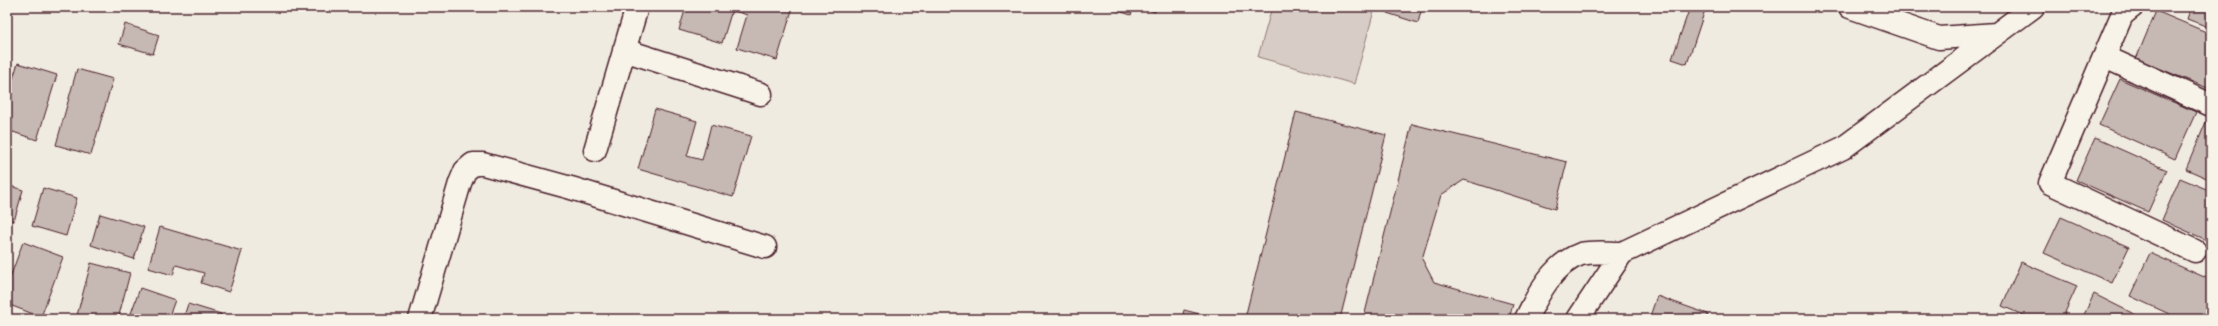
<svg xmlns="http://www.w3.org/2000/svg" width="2218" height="326" font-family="Sriracha,sans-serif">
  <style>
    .green { fill: #d8cdc6; stroke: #917678 }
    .building { fill: #c6b8b3; stroke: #4a1f2b }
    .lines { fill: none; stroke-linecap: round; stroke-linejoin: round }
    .minor-casing { stroke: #4a1f2b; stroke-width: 25 }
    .minor { stroke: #f7f3e8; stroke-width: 22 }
  </style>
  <rect width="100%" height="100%" fill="#f0ebe0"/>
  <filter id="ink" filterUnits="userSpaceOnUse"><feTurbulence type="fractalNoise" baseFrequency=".025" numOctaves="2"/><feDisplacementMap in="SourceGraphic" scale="8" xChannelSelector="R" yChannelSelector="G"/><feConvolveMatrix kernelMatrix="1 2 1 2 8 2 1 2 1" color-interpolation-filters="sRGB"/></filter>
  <g filter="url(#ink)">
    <path class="green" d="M1272,7H1375L1354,84L1258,57Z"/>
    <path class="building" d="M686,7H783L792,10L777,60L737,48L747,15L732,10L722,43L679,30Z
      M1106,7H1134L1131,15Z
      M1139,7H1156L1155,12Z
      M1389,7H1422L1418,23L1387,13Z
      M1690,7H1706L1687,64L1672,59Z
      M2191,7H2211V28L2187,19Z
      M2156,11L2211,34L2210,89L2136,59Z
      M125,24L159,35L153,54L119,44Z
      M18,63L57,75L37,140L7,130V97Z
      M77,69L113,79L91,155L56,145Z
      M2120,79L2196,112L2175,159L2099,125Z
      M655,109L697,121L687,156L702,160L711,125L751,136L733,197L638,169Z
      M1296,112L1386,135L1340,319H1248L1245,318Z
      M2206,122L2211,124V180L2186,169Z
      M1412,124L1567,162L1555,209L1464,180L1441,195L1422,259L1434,282L1513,304L1509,319H1372L1364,317Z
      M2095,138L2167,170L2148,212L2076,180Z
      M2180,178L2211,191V242L2162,220Z
      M7,185L23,190L14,221L7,219Z
      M43,188L77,198L66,236L32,226Z
      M100,214L144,227L134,259L91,245Z
      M2061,217L2129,247L2112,283L2044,253Z
      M160,227L242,251L229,292L201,283L204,273L176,265L173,275L148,268Z
      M23,242L63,257L41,317L7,304V286Z
      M2150,253L2211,280V305L2205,319H2180L2130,296Z
      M2021,262L2077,286L2062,319H2032L2002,306Z
      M91,263L130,273L118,319H76Z
      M140,288L175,300L168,319H129Z
      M2094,294L2144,319H2082Z
      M1657,296L1708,314L1707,319H1649Z
      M188,304L221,314L220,319H183Z
      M1184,310L1219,319H1182Z"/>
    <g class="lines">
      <g class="minor-casing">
        <path id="minor" d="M1850,7L1939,38L1996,34
          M2132,7L2122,15L2050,183L2195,251
          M624,50L761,94
          M2105,57L2211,105
          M595,150L637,7
          M420,319L460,183L465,171L473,164H483L571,188L765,247
          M1526,319C1538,294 1553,264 1581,254C1593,251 1610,253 1622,253
          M1578,319L1622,253L1843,148L2033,7"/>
      </g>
      <use href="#minor" class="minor"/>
    </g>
  </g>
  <rect width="2218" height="326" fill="none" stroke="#f7f3e8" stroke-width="24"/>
  <rect x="12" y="12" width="2194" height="302" fill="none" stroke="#4a1f2b" stroke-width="1.5" filter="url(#ink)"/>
</svg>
